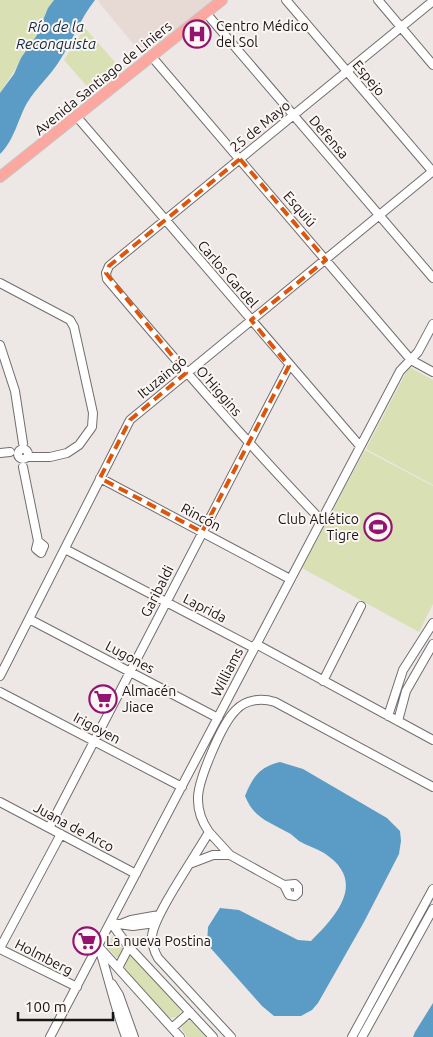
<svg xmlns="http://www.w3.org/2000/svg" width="433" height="1037" font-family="Ubuntu,sans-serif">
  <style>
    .built { fill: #e7d9d4 }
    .green { fill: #d8e0b4 }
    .water { fill: #5b9cc6 }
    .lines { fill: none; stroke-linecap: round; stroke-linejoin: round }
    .minor-casing { stroke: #736e6d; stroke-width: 10 }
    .major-casing { stroke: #c7c7c7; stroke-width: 12 }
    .minor { stroke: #fff; stroke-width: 8 }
    .major { stroke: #fca7a0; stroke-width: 10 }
    .marked { fill: none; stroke: #de560c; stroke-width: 4; stroke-dasharray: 10 6; stroke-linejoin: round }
    .labels { text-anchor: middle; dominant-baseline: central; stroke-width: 4; stroke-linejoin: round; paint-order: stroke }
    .poi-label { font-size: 14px; fill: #171615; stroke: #fbf5f3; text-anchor: start }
    .street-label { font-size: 14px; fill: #171615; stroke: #fbf5f3 }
    .water-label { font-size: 15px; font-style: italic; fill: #0f2d3f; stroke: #fbf5f3 }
  </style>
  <rect width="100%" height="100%" fill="#ede8e6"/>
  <path class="built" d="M99,0H213L144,57L98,1Z"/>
  <path class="green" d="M0,0H54C45,11 43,24 36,36C25,55 12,74 0,93Z
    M85,28L122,70L92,92L64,60Z
    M409,367L433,380V485L366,449Z
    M365,450L433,486V604L419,632L302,568Z
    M113,935L124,947L118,959L106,947Z
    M128,956H133L180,1007L181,1011L177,1017L168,1018L124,968L123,964Z
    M186,1021H193L208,1037H187L181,1028Z"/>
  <path class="water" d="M54,0H95C80,19 73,40 60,60C51,75 36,88 27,103C18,119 14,141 0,154V93L14,74L21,58L37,35L48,8Z
    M280,762L303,769L387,818L400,831L401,841L399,854L364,922L318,1003L312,1010L301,1016H274L262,1006L207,944L208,927L220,908L239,910L298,940L311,941C338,914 367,881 324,853C316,848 307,846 299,841C295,838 292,834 287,832C267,821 254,818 245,796C253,777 259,767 280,762Z
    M433,1003V1037H413L415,1032Z"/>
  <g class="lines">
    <g class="minor-casing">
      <path id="minor" d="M286,0L433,172
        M378,0L433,65
        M206,13L433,278
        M152,57L411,360L433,372
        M77,117L360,446
        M0,283L70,320L74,327L93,413L92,427L79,445L67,453L50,457H28
        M0,345L15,391L23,443
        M18 454a5 5 0 1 1 10 0a5 5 0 1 1-10 0Z
        M0,453L10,452
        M23,467L38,541L36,549L41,553L44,546L38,541
        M100,478L290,579
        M321,520C246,442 176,361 107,279L106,273L109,266L433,1
        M65,549L254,648
        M29,619L218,718
        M256,644L433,740
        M0,676L130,420L433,171
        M323,681L361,606
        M0,692L182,787
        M388,716L403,670L433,623
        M398,721L406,691L433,644
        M0,802L136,874
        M49,828L289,366
        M209,832L230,855
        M192,863L213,855H230L284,885L289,895L295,896L298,893V887L295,884L284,885
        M111,923L129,947L213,1037
        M111,923L133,926L155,923
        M121,924L131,920L159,915
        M98,946L180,1037
        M0,948L61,834
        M0,949L77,987
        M100,951C109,979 115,1008 126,1037
        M118,968L129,947
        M112,984L119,995L134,1037
        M172,1028L190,1012
        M50,1037L400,371L418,352L433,324
        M231,1037L158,958C154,951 152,944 152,936C154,915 196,855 209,832C202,822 198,813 198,800C197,782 222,723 236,710C246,699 262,698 275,702L433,787
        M352,1037L433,889
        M362,1037L433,909"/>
    </g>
    <g class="major-casing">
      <path id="major" d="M0,177L222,0"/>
    </g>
    <use href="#minor" class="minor"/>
    <use href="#major" class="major"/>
  </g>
  <path class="marked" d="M240,159L326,260L251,320L289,366L202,532L100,478L130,420L186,373L106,273L109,266Z"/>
  <defs>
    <g id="hospital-ring" transform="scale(1.4375)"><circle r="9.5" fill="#fbf5f3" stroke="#93146f" stroke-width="1.5"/><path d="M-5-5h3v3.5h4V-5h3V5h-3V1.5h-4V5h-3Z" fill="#93146f"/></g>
    <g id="stadium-ring" transform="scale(1.4375)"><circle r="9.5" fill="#fbf5f3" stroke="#93146f" stroke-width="1.5"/><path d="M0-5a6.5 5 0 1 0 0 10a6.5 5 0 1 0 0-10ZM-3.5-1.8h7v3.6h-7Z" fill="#93146f"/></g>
    <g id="supermarket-ring" transform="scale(1.4375)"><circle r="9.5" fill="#fbf5f3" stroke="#93146f" stroke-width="1.5"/><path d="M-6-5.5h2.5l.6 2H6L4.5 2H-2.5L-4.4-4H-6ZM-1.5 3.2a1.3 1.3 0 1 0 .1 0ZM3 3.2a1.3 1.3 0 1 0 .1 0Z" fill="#93146f"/></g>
  </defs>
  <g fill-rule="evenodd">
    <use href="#hospital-ring" x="197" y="34"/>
    <use href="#stadium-ring" x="378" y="527"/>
    <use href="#supermarket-ring" x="103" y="699"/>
    <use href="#supermarket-ring" x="87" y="941"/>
  </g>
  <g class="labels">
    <g class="poi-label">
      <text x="216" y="26">Centro Médico<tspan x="216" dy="16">del Sol</tspan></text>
      <text x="359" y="519" text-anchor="end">Club Atlético<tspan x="359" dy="16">Tigre</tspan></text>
      <text x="122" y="691">Almacén<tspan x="122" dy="16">Jiace</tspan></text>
      <text x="106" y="941">La nueva Postina</text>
    </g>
    <g class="street-label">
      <text transform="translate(103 78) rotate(-39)">Avenida Santiago de Liniers</text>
      <text transform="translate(369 78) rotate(50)">Espejo</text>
      <text transform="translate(260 126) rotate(-39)">25 de Mayo</text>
      <text transform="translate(329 137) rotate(49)">Defensa</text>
      <text transform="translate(300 209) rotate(49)">Esquiú</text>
      <text transform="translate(228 274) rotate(49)">Carlos Gardel</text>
      <text transform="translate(162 377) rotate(-39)">Ituzaingó</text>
      <text transform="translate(219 391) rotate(49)">O'Higgins</text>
      <text transform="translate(201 517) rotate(28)">Rincón</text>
      <text transform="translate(157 591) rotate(-63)">Garibaldi</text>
      <text transform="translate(205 608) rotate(27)">Laprida</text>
      <text transform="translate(130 657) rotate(28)">Lugones</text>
      <text transform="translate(227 672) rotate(-63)">Williams</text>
      <text transform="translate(97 728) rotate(28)">Irigoyen</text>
      <text transform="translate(74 827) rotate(28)">Juana de Arco</text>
      <text transform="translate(44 957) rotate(27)">Holmberg</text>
    </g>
    <g class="water-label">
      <text x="56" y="26">Río de la<tspan x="56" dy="17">Reconquista</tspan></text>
    </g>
  </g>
  <path d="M18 1012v8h95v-8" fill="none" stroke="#171615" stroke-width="2.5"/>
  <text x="25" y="1012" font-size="15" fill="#171615" stroke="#fbf5f3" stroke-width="4" paint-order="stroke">100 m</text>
</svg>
